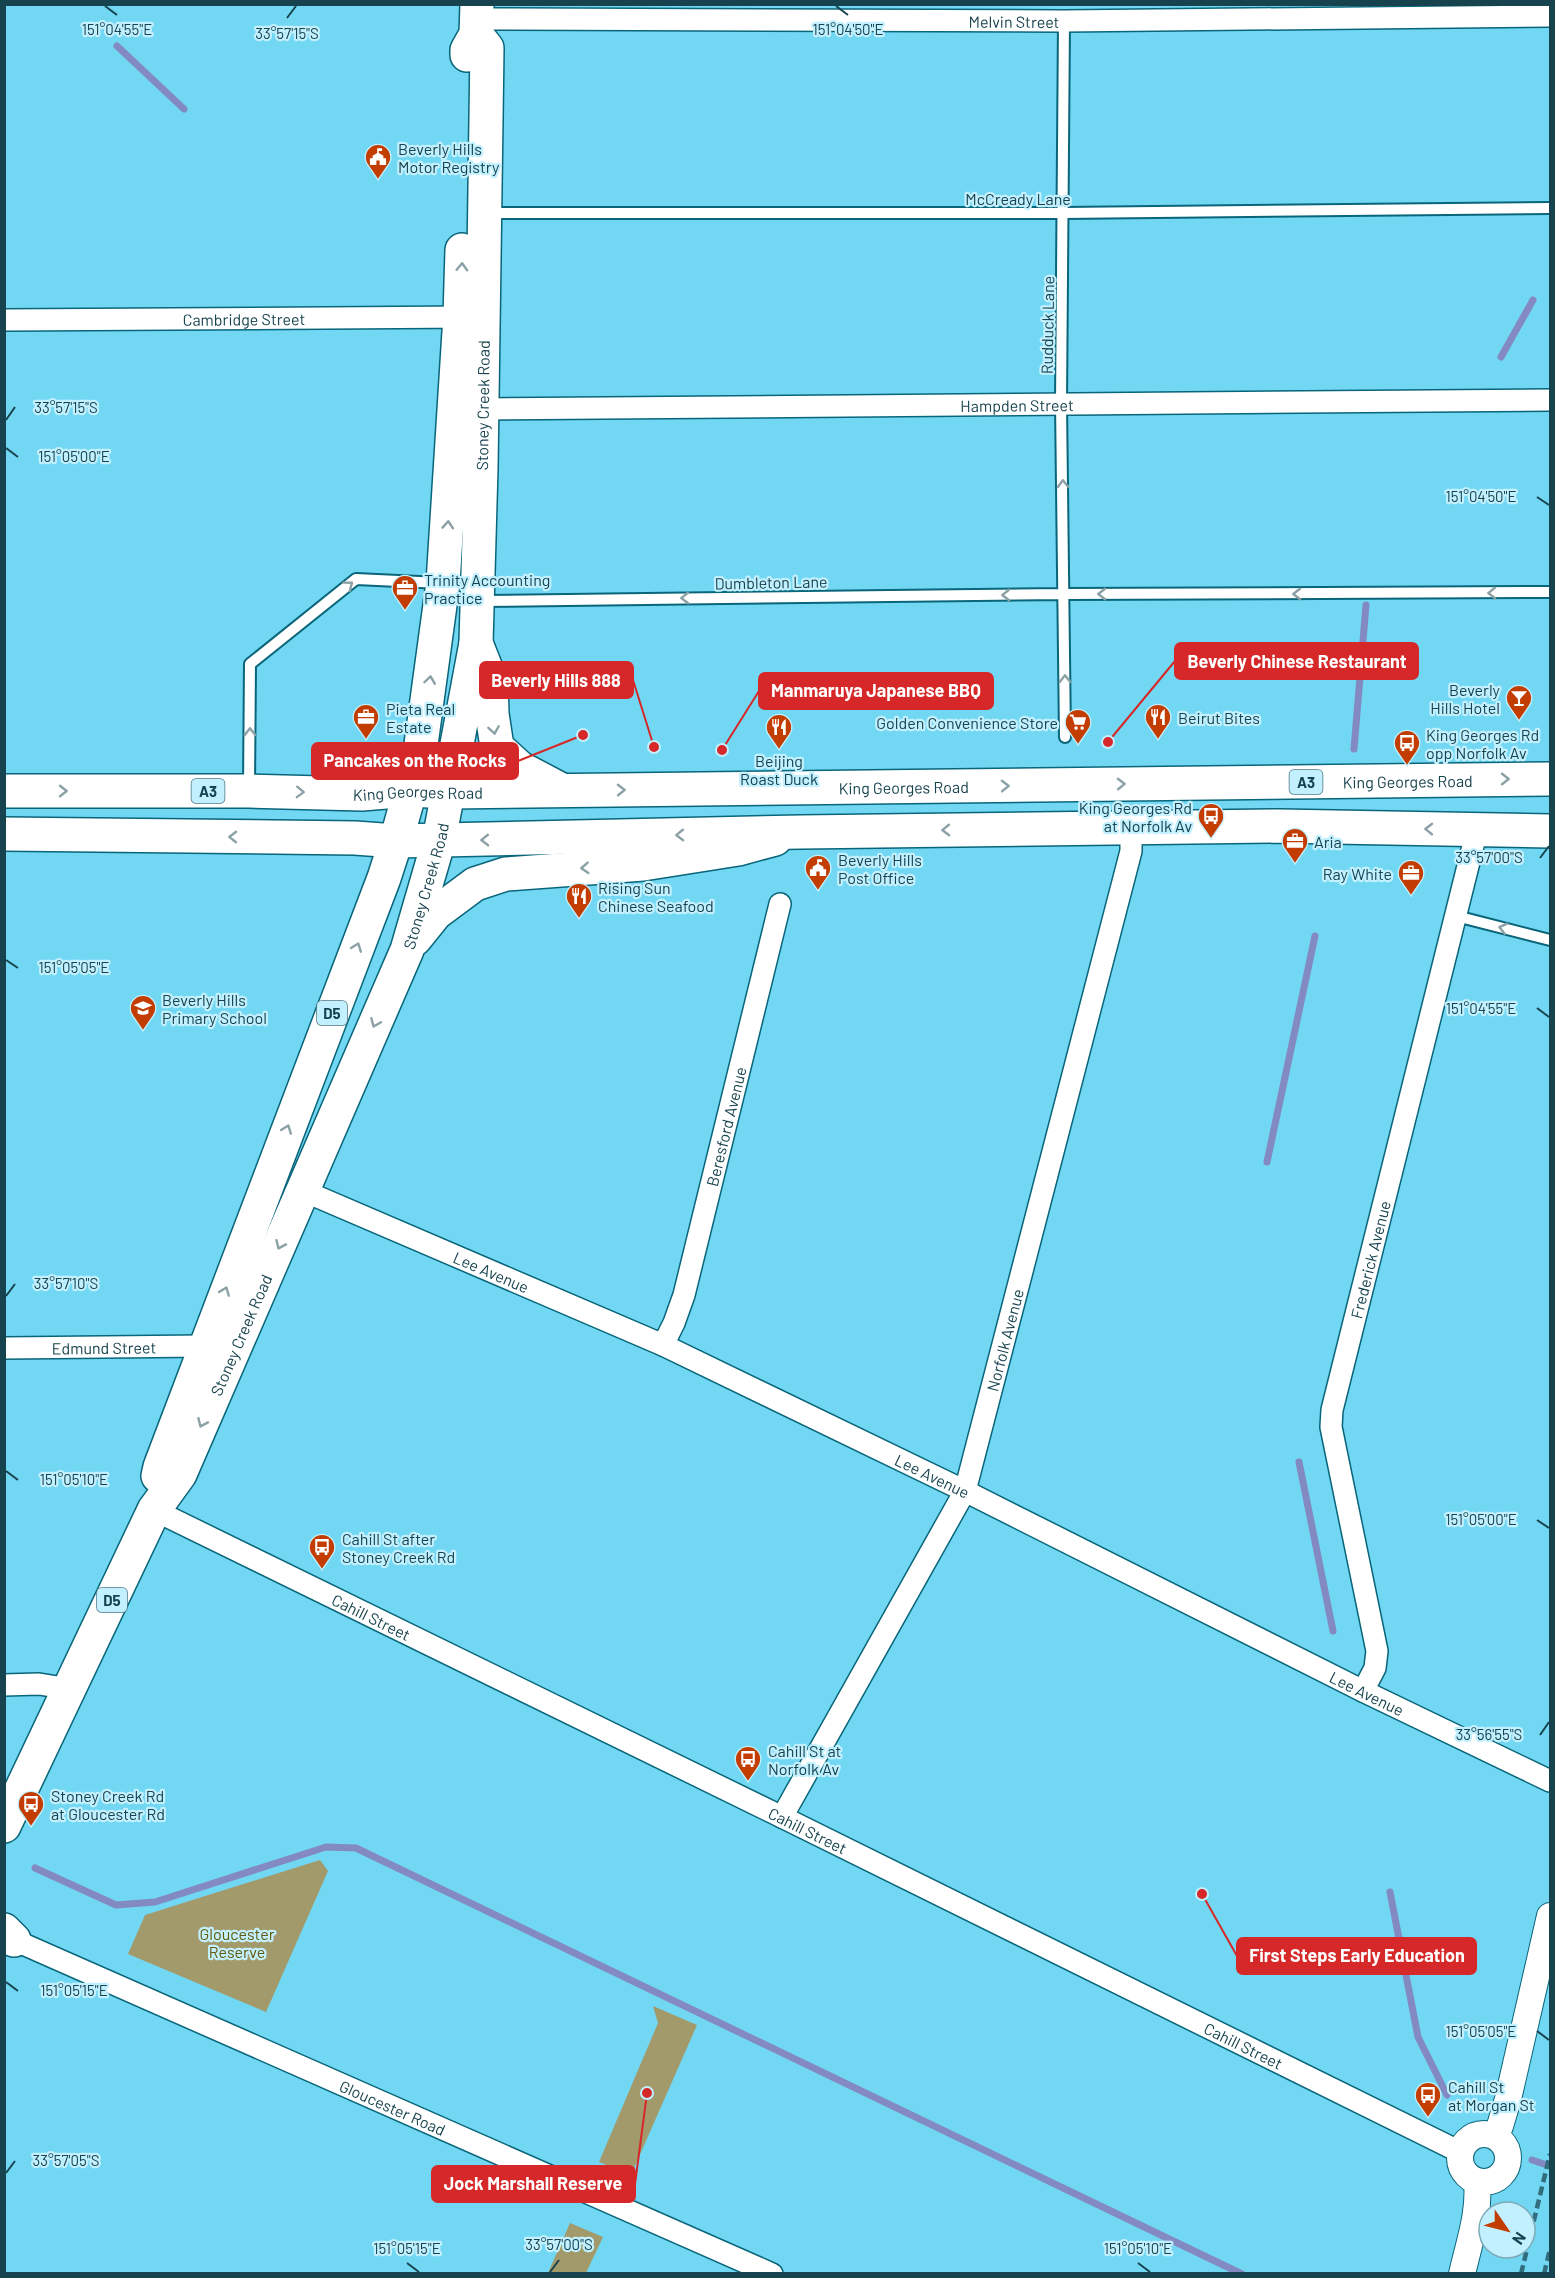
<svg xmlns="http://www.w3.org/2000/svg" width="1555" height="2278" font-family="Barlow,sans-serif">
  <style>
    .green { fill: #a39a6b }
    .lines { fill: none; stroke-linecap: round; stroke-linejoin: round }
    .stream { stroke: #838ac1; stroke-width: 7 }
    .service-casing { stroke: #096579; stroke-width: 14 }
    .minor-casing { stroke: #096579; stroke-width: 24 }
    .tertiary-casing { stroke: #096579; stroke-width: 28 }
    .primary-casing { stroke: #096579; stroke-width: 36 }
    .trunk-casing { stroke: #096579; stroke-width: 36 }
    .service { stroke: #fff; stroke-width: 10 }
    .minor { stroke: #fff; stroke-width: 21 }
    .tertiary { stroke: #fff; stroke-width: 26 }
    .primary { stroke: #fff; stroke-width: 33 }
    .trunk { stroke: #fff; stroke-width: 33 }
    .rail { stroke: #316d7c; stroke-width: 4.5; stroke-dasharray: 9 4.5; stroke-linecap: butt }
    .oneway { stroke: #8ba1a6 }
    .ticks { fill: none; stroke: #17434e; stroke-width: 2 }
    .labels { text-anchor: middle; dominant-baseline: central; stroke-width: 4.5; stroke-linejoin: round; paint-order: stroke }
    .shield { fill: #c2f0fe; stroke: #4a7783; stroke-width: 1.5 }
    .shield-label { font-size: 15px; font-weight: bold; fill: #17434e }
    .street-label { font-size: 16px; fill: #17434e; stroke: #c2f0fe }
    .poi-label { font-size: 16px; fill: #17434e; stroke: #c2f0fe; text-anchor: start }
    .park-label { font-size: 16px; fill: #65570c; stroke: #c2f0fe }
    .ticks-label { font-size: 15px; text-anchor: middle; fill: #17434e; stroke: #c2f0fe; stroke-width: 4.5; stroke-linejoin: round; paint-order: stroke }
    .leader { fill: none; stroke: #d62828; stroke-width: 2 }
    .callout-dot { fill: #d62828; stroke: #c2f0fe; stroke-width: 2 }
    .callout { fill: #d62828; stroke: #d62828; stroke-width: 2 }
    .callout-label { font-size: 18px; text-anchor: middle; font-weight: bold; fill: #fff }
  </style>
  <rect width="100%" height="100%" fill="#72d7f3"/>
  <path class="green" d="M320,1860L328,1871L266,2012L128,1954L145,1915Z
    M653,2006L697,2025L631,2175L599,2162L658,2023Z
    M570,2223L603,2237L586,2273H548Z"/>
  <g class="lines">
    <path class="stream" d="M117,46L184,109
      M1501,357L1533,300
      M1354,749L1366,605
      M1267,1162L1315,936
      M1299,1462L1333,1631
      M35,1868L116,1905L155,1902L326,1847L356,1848L1242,2274
      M1390,1892L1418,2037L1447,2095
      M1532,2160L1550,2166"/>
    <g class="service-casing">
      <path id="service" d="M1064,21L1061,403L1065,737
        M489,213H1063L1550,208
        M480,601L1064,594L1550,592
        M249,787L250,664L356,579L441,583
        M1456,916L1550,940"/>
    </g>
    <g class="minor-casing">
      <g id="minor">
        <path id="s1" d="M477,19L1064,21L1550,16"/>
        <path id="s2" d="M4,320L471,317"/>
        <path id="s3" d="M483,409L1550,400"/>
        <path id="s4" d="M304,1191L663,1345L965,1491L1363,1691L1550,1781"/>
        <path id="s5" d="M663,1345L674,1323L684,1295L780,904"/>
        <path id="s6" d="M4,1348L205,1346"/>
        <path id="s7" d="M154,1510L782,1817L1460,2152"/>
        <path d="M4,1685L39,1684L70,1689"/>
        <path id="s8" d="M1363,1691L1375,1668L1377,1651L1331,1427L1332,1410L1477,830"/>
        <path id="s9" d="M782,1817L965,1491L1131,851V828"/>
        <path id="s10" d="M14,1940L772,2274"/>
      </g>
    </g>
    <g class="tertiary-casing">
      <path id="tertiary" d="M1460 2158a24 24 0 1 1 48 0a24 24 0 1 1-48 0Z
        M1494,2136L1500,2126L1508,2099L1550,1916
        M1462,2274C1469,2243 1480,2213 1477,2182"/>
    </g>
    <g class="primary-casing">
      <g id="primary">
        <path d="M467,55V50L476,34L477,4"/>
        <path d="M415,939L436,913L475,884L506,874L643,864L738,849L775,839"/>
        <path d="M158,1476L160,1467L384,878L396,841L419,759L443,583L460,316L462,250"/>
        <path id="s11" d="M4,1826L154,1510L180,1474L407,950L439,840L476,643L481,468L487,48L476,34"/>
        <path d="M4,1930L14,1940"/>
      </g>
    </g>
    <g class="trunk-casing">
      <g id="trunk">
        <path d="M476,643L491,681L492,714L497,747L520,768L558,788"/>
        <path id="s12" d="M4,791H249L362,794L410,790L448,792L1550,779"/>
        <path d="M4,834L355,838L396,841L801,832L1280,826L1550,831"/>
      </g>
    </g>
    <use href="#service" class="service"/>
    <use href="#minor" class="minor"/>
    <use href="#tertiary" class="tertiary"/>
    <use href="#primary" class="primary"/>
    <use href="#trunk" class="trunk"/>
    <path class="rail" d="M1521,2274L1550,2154
      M1544,2274L1550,2249"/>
  </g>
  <defs><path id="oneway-chevron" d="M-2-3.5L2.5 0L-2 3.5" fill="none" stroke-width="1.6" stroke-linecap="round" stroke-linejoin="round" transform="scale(1.5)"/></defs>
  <g class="oneway">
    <use href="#oneway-chevron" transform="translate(462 267) rotate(-88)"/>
    <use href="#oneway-chevron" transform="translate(1063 484) rotate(-91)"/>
    <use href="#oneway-chevron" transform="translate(448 525) rotate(-86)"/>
    <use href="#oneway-chevron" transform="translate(349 585) rotate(-37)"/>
    <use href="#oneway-chevron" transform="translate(1492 593) rotate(179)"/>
    <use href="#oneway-chevron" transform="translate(1102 594) rotate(180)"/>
    <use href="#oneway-chevron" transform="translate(1297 594) rotate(180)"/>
    <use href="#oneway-chevron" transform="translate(1006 595) rotate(179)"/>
    <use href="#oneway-chevron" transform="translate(685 598) rotate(179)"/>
    <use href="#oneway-chevron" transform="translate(1065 679) rotate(-90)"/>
    <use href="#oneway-chevron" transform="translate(430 680) rotate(-82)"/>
    <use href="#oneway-chevron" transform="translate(494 730) rotate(81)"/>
    <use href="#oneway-chevron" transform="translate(250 732) rotate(-90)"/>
    <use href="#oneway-chevron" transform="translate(1505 779)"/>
    <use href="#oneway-chevron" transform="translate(1121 784) rotate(-1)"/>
    <use href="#oneway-chevron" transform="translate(1005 786) rotate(-1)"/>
    <use href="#oneway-chevron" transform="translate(621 790) rotate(-1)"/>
    <use href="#oneway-chevron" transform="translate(63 791)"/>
    <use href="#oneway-chevron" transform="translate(300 792) rotate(2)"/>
    <use href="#oneway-chevron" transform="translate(1429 829) rotate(-179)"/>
    <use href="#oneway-chevron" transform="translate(946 830) rotate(179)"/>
    <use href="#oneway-chevron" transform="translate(680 835) rotate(179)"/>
    <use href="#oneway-chevron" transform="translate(233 837) rotate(-179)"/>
    <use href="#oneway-chevron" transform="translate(485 840) rotate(179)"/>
    <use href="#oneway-chevron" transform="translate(585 868) rotate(176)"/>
    <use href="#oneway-chevron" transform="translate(1503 928) rotate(-166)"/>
    <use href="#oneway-chevron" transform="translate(357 947) rotate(-69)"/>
    <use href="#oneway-chevron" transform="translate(375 1023) rotate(113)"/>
    <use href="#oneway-chevron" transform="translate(287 1129) rotate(-69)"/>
    <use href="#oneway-chevron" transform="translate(280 1245) rotate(114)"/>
    <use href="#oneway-chevron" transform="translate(225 1291) rotate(-69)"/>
    <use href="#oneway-chevron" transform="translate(202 1423) rotate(114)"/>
  </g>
  <path class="ticks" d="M105,6L117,15M836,6L848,15M287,18L296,6M6,420L15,407M6,448L18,457M1537,497L1549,505M1540,858L1549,846M6,960L18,968M1537,1008L1549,1017M6,1296L15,1284M6,1471L18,1480M1537,1520L1549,1528M1540,1735L1549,1722M6,1982L18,1991M1537,2031L1549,2040M6,2173L15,2161M407,2263L419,2272M1138,2263L1150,2272M550,2272L559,2260"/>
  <defs>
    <g id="civic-pin" transform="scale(1.35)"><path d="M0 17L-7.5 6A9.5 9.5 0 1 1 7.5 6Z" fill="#c33c00" stroke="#c2f0fe"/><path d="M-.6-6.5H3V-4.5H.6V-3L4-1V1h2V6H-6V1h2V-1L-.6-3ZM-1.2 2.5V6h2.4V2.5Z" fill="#fff"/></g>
    <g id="office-pin" transform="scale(1.35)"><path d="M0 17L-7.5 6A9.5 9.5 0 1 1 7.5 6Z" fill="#c33c00" stroke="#c2f0fe"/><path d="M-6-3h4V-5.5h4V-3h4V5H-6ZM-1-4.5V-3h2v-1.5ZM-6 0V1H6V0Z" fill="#fff"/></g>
    <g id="bar-pin" transform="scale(1.35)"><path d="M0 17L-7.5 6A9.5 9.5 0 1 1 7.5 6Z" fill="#c33c00" stroke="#c2f0fe"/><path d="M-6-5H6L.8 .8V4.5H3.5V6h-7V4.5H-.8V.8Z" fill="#fff"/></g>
    <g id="restaurant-pin" transform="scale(1.35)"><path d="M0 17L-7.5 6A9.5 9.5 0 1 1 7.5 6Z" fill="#c33c00" stroke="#c2f0fe"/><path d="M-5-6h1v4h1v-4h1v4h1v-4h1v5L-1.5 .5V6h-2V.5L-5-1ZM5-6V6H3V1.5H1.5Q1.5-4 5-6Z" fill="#fff"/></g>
    <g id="supermarket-pin" transform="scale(1.35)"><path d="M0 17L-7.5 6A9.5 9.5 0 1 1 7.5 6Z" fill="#c33c00" stroke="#c2f0fe"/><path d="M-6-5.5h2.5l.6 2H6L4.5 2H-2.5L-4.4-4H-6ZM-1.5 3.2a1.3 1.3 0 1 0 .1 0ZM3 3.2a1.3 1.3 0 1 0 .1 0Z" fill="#fff"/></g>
    <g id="bus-pin" transform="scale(1.35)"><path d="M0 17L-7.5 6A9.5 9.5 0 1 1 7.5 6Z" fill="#c33c00" stroke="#c2f0fe"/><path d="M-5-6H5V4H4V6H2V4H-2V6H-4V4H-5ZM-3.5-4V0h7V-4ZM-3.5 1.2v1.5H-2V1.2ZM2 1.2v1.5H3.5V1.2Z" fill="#fff"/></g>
    <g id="school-pin" transform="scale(1.35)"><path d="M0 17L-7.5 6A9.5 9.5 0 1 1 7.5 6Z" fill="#c33c00" stroke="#c2f0fe"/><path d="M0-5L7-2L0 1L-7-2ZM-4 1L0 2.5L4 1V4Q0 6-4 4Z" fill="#fff"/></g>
  </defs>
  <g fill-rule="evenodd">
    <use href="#civic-pin" x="378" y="157"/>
    <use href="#office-pin" x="405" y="588"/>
    <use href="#bar-pin" x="1519" y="698"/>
    <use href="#office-pin" x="366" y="717"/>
    <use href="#restaurant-pin" x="1158" y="717"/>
    <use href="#supermarket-pin" x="1078" y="722"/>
    <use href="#restaurant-pin" x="779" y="727"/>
    <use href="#bus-pin" x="1407" y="743"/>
    <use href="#bus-pin" x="1211" y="816"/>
    <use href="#office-pin" x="1295" y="841"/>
    <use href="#civic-pin" x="818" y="868"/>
    <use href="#office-pin" x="1411" y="873"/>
    <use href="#restaurant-pin" x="579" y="896"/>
    <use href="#school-pin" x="143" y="1008"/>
    <use href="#bus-pin" x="322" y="1547"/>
    <use href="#bus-pin" x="748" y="1759"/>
    <use href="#bus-pin" x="31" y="1804"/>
    <use href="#bus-pin" x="1428" y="2095"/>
  </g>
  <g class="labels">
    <g class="shield">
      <rect x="1289.5" y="770" width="33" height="24" rx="4.5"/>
      <rect x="191.5" y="779" width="33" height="24" rx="4.5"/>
      <rect x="317" y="1001" width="30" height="24" rx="4.5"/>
      <rect x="97" y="1588" width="30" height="24" rx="4.5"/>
    </g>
    <g class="shield-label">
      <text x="1306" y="782">A3</text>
      <text x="208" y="791">A3</text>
      <text x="332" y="1013">D5</text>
      <text x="112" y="1600">D5</text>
    </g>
    <g class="street-label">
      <text stroke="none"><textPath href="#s1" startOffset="537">Melvin Street</textPath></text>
      <text x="1018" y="198">McCready Lane</text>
      <text stroke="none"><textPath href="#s2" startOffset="240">Cambridge Street</textPath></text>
      <text transform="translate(1047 325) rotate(-89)">Rudduck Lane</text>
      <text stroke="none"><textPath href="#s3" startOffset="534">Hampden Street</textPath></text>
      <text stroke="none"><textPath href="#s11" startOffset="1518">Stoney Creek Road</textPath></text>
      <text transform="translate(771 582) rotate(-1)">Dumbleton Lane</text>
      <text stroke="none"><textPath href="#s12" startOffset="1404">King Georges Road</textPath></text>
      <text stroke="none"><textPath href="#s12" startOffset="900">King Georges Road</textPath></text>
      <text stroke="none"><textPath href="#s12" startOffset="414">King Georges Road</textPath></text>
      <text stroke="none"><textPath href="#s11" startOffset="1032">Stoney Creek Road</textPath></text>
      <text stroke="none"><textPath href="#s5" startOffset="228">Beresford Avenue</textPath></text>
      <text stroke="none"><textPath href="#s8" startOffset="444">Frederick Avenue</textPath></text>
      <text stroke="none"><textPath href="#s4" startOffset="204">Lee Avenue</textPath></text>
      <text stroke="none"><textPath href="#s11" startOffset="546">Stoney Creek Road</textPath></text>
      <text stroke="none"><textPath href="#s9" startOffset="530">Norfolk Avenue</textPath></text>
      <text stroke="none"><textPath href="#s6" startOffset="100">Edmund Street</textPath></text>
      <text stroke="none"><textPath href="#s4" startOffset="690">Lee Avenue</textPath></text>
      <text stroke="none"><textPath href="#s7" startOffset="242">Cahill Street</textPath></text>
      <text stroke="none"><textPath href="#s4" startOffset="1176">Lee Avenue</textPath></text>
      <text stroke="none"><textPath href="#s7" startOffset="728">Cahill Street</textPath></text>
      <text stroke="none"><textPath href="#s7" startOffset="1214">Cahill Street</textPath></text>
      <text stroke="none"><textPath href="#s10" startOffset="414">Gloucester Road</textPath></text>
    </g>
    <g class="poi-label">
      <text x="398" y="148">Beverly Hills<tspan x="398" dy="18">Motor Registry</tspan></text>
      <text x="424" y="579">Trinity Accounting<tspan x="424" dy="18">Practice</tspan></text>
      <text x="1500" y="689" text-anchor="end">Beverly<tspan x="1500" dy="18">Hills Hotel</tspan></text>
      <text x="386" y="708">Pieta Real<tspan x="386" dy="18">Estate</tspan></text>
      <text x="1178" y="717">Beirut Bites</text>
      <text x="1058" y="722" text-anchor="end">Golden Convenience Store</text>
      <text x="1426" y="734">King Georges Rd<tspan x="1426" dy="18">opp Norfolk Av</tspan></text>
      <text x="779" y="760" text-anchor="middle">Beijing<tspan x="779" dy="18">Roast Duck</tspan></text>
      <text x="1192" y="807" text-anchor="end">King Georges Rd<tspan x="1192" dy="18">at Norfolk Av</tspan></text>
      <text x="1314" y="841">Aria</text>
      <text x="838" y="859">Beverly Hills<tspan x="838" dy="18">Post Office</tspan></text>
      <text x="1392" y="873" text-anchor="end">Ray White</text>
      <text x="598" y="887">Rising Sun<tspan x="598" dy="18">Chinese Seafood</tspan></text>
      <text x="162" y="999">Beverly Hills<tspan x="162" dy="18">Primary School</tspan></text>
      <text x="342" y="1538">Cahill St after<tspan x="342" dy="18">Stoney Creek Rd</tspan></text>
      <text x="768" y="1750">Cahill St at<tspan x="768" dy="18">Norfolk Av</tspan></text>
      <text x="51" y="1795">Stoney Creek Rd<tspan x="51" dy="18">at Gloucester Rd</tspan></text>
      <text x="1448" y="2086">Cahill St<tspan x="1448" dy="18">at Morgan St</tspan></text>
    </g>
    <g class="park-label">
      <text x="237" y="1933">Gloucester<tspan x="237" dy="18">Reserve</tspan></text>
    </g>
  </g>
  <g class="ticks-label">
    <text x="117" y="35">151°04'55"E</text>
    <text x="848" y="35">151°04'50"E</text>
    <text x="287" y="39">33°57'15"S</text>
    <text x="66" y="413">33°57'15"S</text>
    <text x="74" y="462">151°05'00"E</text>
    <text x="1481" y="502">151°04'50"E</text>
    <text x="1489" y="863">33°57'00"S</text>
    <text x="74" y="973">151°05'05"E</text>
    <text x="1481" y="1014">151°04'55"E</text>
    <text x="66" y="1289">33°57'10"S</text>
    <text x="74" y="1485">151°05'10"E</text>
    <text x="1481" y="1525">151°05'00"E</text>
    <text x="1489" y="1740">33°56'55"S</text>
    <text x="74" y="1996">151°05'15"E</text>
    <text x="1481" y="2037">151°05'05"E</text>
    <text x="66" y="2166">33°57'05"S</text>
    <text x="559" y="2250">33°57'00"S</text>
    <text x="407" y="2254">151°05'15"E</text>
    <text x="1138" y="2254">151°05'10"E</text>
  </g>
  <path class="leader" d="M1108 742L1175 661M654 747L633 680M722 750L759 691M583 735L518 761M1202 1894L1237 1956M647 2093L635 2184"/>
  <g class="callout-dot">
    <circle cx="1108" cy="742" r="6"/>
    <circle cx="654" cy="747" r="6"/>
    <circle cx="722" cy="750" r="6"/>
    <circle cx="583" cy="735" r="6"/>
    <circle cx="1202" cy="1894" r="6"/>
    <circle cx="647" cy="2093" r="6"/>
  </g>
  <g class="callout">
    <rect x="1175" y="643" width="243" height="36" rx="6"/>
    <rect x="480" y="662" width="153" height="36" rx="6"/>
    <rect x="759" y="673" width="234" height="36" rx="6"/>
    <rect x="312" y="743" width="206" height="36" rx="6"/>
    <rect x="1237" y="1938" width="239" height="36" rx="6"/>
    <rect x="432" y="2166" width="203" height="36" rx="6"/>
  </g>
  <g class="callout-label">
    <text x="1297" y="668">Beverly Chinese Restaurant</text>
    <text x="556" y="687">Beverly Hills 888</text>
    <text x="876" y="697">Manmaruya Japanese BBQ</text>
    <text x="415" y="767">Pancakes on the Rocks</text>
    <text x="1357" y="1962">First Steps Early Education</text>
    <text x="533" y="2190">Jock Marshall Reserve</text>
  </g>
  <rect width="1555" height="2278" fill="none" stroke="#17434e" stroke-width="12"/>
  <g transform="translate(1507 2230) rotate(125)"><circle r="28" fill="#c2f0fe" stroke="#7eabb8" stroke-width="1.5"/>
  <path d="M0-4.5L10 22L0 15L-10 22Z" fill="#c33c00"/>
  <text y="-9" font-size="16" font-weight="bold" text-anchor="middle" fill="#17434e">N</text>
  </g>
</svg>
